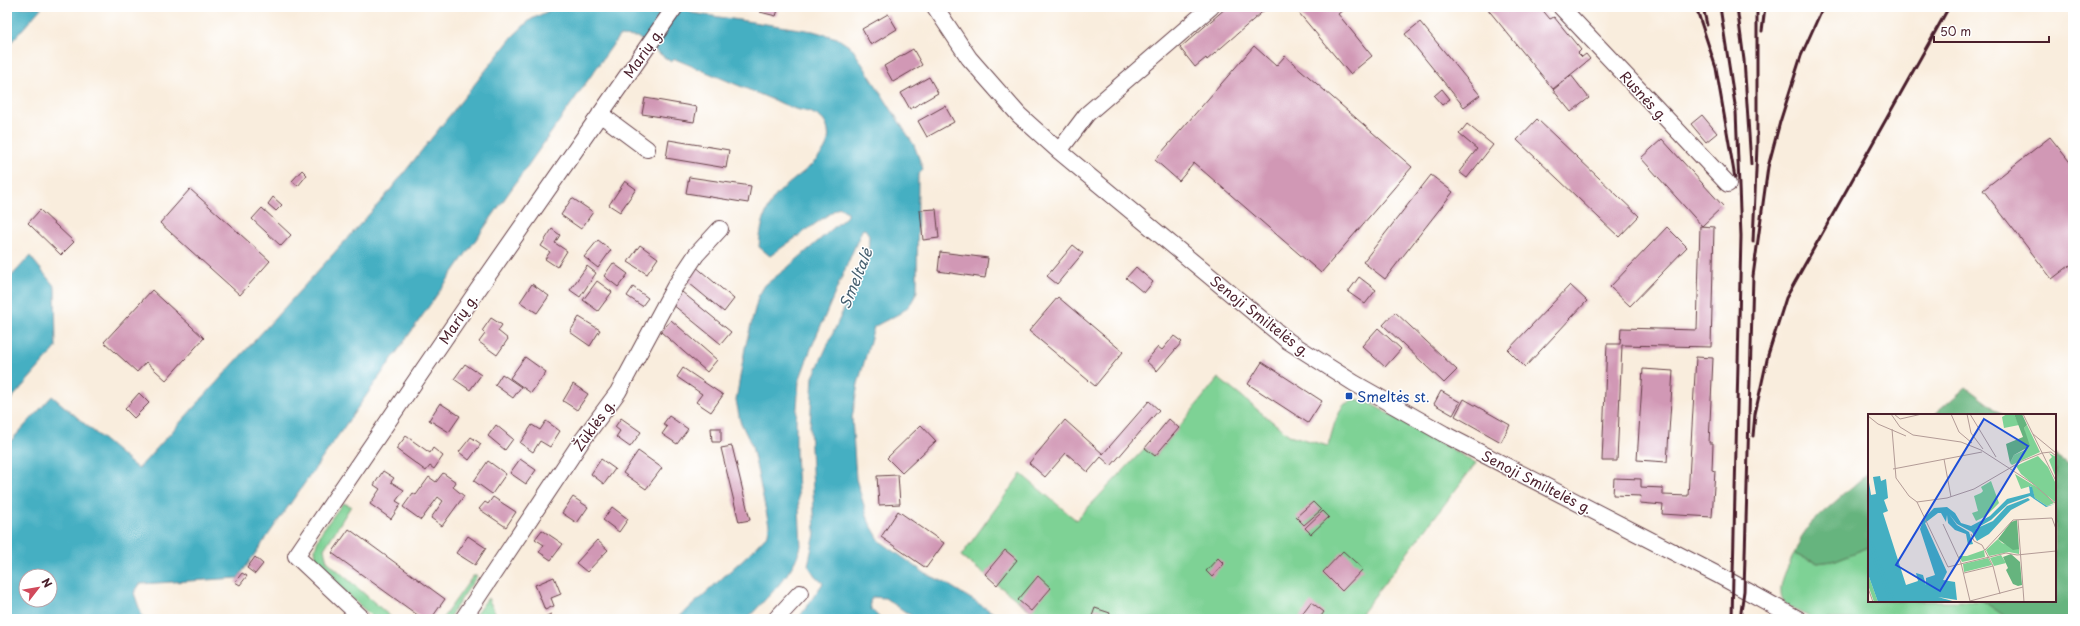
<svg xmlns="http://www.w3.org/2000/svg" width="2080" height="626" font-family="'Playpen Sans',sans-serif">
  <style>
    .green { fill: #7ed295; stroke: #647860 }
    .forest { fill: #66b47e; stroke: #586a54 }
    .water { fill: #44afc2; stroke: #476776; fill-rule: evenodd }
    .building { fill: #d198b5 }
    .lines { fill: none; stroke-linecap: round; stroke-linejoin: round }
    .street-casing { stroke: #643e46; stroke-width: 18 }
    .street { stroke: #fff; stroke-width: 16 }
    .rail { stroke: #4a1f2b; stroke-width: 3 }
    .transit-dot { fill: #1a4fb4; stroke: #fff; stroke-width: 1.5 }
    .labels { text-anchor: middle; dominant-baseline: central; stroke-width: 3; stroke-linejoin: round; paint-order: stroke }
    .street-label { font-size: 14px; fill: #4a1f2b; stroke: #fff }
    .transit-label { font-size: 14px; fill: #164399; stroke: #fff; text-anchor: start }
    .water-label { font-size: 15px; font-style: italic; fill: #47606f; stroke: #fff }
    .inset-river { fill: none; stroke: #44afc2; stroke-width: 2 }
    .inset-road { fill: none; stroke: #b39b96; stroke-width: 1 }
    .view { fill: #1d4ed8; fill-opacity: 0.15; stroke: #1d4ed8; stroke-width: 2 }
    .inset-edge { fill: none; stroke: #4a1f2b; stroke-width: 2 }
  </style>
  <rect width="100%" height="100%" fill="#fff"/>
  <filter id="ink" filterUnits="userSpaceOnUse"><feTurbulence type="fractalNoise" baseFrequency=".025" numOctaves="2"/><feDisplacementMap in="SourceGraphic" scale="8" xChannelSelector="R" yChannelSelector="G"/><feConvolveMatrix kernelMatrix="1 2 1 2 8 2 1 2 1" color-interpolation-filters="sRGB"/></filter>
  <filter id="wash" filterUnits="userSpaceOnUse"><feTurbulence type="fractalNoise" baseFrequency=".012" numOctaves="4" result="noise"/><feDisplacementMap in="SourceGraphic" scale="16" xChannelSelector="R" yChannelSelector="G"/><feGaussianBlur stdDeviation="0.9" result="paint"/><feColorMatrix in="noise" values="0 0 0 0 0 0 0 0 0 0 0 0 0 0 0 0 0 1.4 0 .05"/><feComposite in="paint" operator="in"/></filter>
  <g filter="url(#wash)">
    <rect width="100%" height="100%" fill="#f9eddd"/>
    <path class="green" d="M1218,378L1289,435L1328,446L1335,422L1343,405L1355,399L1366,401L1476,463L1357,619H1048L1031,611L961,556L1021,474L1076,520L1145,448L1156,456Z
      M343,503L351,506L324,549L327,561L393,619H375L322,572L316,561L315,548L322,531Z
      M1869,547V601H1983L2009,619H1814C1806,615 1793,610 1786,604C1773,591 1788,567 1794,554L1817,563L1833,561Z
      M473,576H477L448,619H442Z
      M488,598L498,619H472Z"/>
    <path class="forest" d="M1966,387L2003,415H1934Z
      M2055,455L2073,468V619H2009L1983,601H2055Z
      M1869,472V547L1833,561L1817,563L1794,554L1802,536L1811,523Z"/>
    <path class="water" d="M7,7H42L7,47Z
      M556,7H684L692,13L813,31L837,38L852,48L914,145L923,169L918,175L917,291C908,315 895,314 874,327L858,384L852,418L856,479L869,522L880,541L926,574L944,582L1003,619H916L885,598L873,597L870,601L871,609L881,619H798L823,583L815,576L808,565L815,534L810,426L813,377L868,256L869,235L865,229L862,230L810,351L799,381L796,421V453L801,546C793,575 767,597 747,619H677L752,551L768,534L769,525L752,446L740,421L736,400L745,348L758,297L765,285L787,268L847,216V212L839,207L770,256L759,247C760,231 764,211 774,198C788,179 834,158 828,131C825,114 809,112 795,109L675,59L671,62L637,37L619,36L238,578L140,584L134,593L143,619H7V445L52,396L138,469L383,199L513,36L530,20ZM26,576H50V600H26Z
      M30,256L55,287L56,348L7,404V281Z"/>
    <g id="blocks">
      <path class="building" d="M761,7L778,10L776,16L760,12Z
        M1227,7H1268L1207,60L1206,58L1195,67L1180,48Z
        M1294,7H1347L1338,14L1372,56L1350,74Z
        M1486,7H1540L1550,19L1554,17L1581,50L1578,53L1582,57L1586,54L1590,59L1553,89Z
        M888,14L897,29L871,45L862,29Z
        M1420,22L1480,95L1464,107L1405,34Z
        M1254,46L1276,66L1285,56L1412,167L1321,273L1194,163L1179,181L1155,160Z
        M913,49L922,65L893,82L884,66Z
        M1571,75L1589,98L1571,112L1553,90Z
        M929,77L938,93L910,109L901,93Z
        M1442,89L1450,99L1442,105L1434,96Z
        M645,98L697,107L694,122L642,114Z
        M945,106L954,122L927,137L918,121Z
        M1702,115L1717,133L1706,142L1691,124Z
        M1537,119L1639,216L1619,237L1517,140Z
        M1467,124L1493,145L1467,178L1459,172L1477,149L1459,134Z
        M2050,137L2073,166V263L2052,279L1983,190Z
        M1662,139L1723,206L1702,226L1641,158Z
        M669,140L729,150L726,168L666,158Z
        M302,170L307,175L298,186L292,181Z
        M1431,175L1453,192L1385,279L1363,262Z
        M689,177L751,186L748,203L686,193Z
        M625,181L636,189L620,212L609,205Z
        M190,189L270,261L240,295L160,223Z
        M273,197L282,205L276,211L268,204Z
        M572,198L593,212L581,229L561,215Z
        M262,208L291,235L281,246L252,219Z
        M936,209L939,238L923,240L920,210Z
        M40,210L74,242L61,255L28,223Z
        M1700,226L1714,227L1711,347L1622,345L1617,461H1602L1607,344H1620L1621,328L1697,330Z
        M1667,227L1687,247L1630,306L1610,287Z
        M552,229L560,235L555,243L567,251L557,267L545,259L550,252L541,246Z
        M598,240L611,250L598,268L584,257Z
        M640,245L658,258L647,274L628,262Z
        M1073,245L1083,253L1057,284L1047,276Z
        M940,252L988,258L985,278L938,271Z
        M613,263L628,274L618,287L604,276Z
        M587,266L596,273L580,297L570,290Z
        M695,266L734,299L724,312L684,279Z
        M1136,267L1153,282L1144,293L1126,278Z
        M1359,277L1376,290L1365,304L1348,292Z
        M597,281L612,292L598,311L583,300Z
        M532,284L549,296L537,313L520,302Z
        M1570,285L1587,301L1525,367L1508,350Z
        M633,287L648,298L642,306L627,296Z
        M152,290L204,338L166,380L146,362L137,372L104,342Z
        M682,292L731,332L721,344L672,304Z
        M1058,297L1123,352L1095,386L1029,331Z
        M1395,312L1457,370L1444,383L1383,325Z
        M579,317L600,330L590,346L570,332Z
        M491,318L502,325L498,331L508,339L497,355L479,342L485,334L482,331Z
        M671,320L717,360L707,372L661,332Z
        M1378,328L1401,349L1385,367L1362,346Z
        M1174,336L1182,342L1157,371L1146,361L1158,347L1162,350Z
        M525,357L546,372L531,393L510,378Z
        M1696,357L1713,358L1709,443H1713L1712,470L1715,471L1712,517L1662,514L1663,505L1640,503L1641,496L1613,495L1614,478L1641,479V487L1663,488V495L1688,496Z
        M1262,362L1322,401L1308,423L1248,384Z
        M465,364L481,375L470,390L454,379Z
        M683,368L723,395L711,412L696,402L702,394L677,377Z
        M1643,369L1673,371L1667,462L1637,460Z
        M502,374L521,387L513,398L495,385Z
        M573,384L588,394L577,410L563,401Z
        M1441,391L1460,402L1453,415L1434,404Z
        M139,393L149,403L134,418L125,409Z
        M1464,399L1510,425L1501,442L1455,416Z
        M1149,401L1159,410L1111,466L1101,457L1088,472L1066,453L1045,477L1029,463L1065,420L1103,454Z
        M440,403L460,416L449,432L429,420Z
        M669,416L688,429L677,444L662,434L667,427L663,424Z
        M621,418L641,432L630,447L616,437L620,431L615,427Z
        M1169,419L1179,428L1155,456L1145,448Z
        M546,421L560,431L550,447L540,441L533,452L520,443L532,425L540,430Z
        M496,425L513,439L505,450L488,436Z
        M921,425L936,441L902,473L887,458Z
        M711,428H721V442H712Z
        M406,436L430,453L433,448L443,456L434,469L430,466L426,471L396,449Z
        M471,437L481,444L469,460L459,452Z
        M732,446L750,520L739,522L721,448Z
        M638,451L662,468L646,489L623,473Z
        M520,459L536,470L526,484L510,473Z
        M601,459L615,469L604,484L591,474Z
        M488,461L506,474L492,494L474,481Z
        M383,471L394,478L391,482L404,490L396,501L401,504L391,519L370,504L380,489L374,485Z
        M443,473L456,482L453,487L464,496L442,526L431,518L443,501L438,497L421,520L403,507L413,493L416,495L429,477L436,482Z
        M898,475L900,504L879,505L877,476Z
        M493,497L516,512L506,527L479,509L485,502L488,504Z
        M573,497L588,507L577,523L562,513Z
        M1313,502L1321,510L1304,525L1296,517Z
        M612,507L628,519L619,532L603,520Z
        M898,511L944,543L926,568L881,537Z
        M1323,511L1329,517L1311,534L1305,528Z
        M349,529L445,599L431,619H423L332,553Z
        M542,530L563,544L551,560L539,552L544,545L535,539Z
        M468,536L486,548L475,565L456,553Z
        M597,540L608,550L587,572L576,563Z
        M1005,550L1017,560L997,585L985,574Z
        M1343,551L1363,569L1342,591L1323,572Z
        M255,557L263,564L255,574L247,568Z
        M1218,558L1224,564L1212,577L1206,571Z
        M242,573L247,576L240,585L235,582Z
        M1038,576L1051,588L1031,611L1018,600Z
        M554,577L561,594L551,598L554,606L545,610L535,585Z
        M1311,602L1324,612L1319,619H1298Z
        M1095,608L1110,613L1108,619H1091Z
        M551,614L553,619H540Z
        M1126,615L1137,619H1124Z"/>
    </g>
  </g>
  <g filter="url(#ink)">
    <use href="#blocks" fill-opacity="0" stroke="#643e46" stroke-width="1"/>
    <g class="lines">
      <g class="street-casing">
        <path id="street" d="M935,7L969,58L1019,115L1059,151L1288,341L1354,383L1444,434L1720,576L1798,619
          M1561,7L1728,184
          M600,114L647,149
          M1059,151L1087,114L1211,7
          M363,619L296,556L477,291L675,7
          M463,619L581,442L618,392L674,288L696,255L720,229
          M776,619L800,593"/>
      </g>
      <use href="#street" class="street"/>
      <path class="rail" d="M1696,7L1716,68L1735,178
        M1703,7L1707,25
        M1720,7L1736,111L1741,236L1732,619
        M1737,7L1744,60L1751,164
        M1762,31L1765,7
        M1753,242L1757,146V7
        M1753,436L1755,414L1768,355L1786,298L1949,7
        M1740,619L1744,591L1753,276L1768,167L1780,122L1801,56L1823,7"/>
    </g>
  </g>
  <rect class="transit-dot" x="1345" y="392" width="8" height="8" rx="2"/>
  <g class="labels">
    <g class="street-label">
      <text transform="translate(643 53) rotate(-55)">Marių g.</text>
      <text transform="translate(1644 96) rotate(47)">Rusnės g.</text>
      <text transform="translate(1260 316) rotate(38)">Senoji Smiltelės g.</text>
      <text transform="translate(458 319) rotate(-56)">Marių g.</text>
      <text transform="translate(594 425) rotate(-54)">Žūklės g.</text>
      <text transform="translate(1537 482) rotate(27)">Senoji Smiltelės g.</text>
    </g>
    <g class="transit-label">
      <text x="1357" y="396">Smeltės st.</text>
    </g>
    <g class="water-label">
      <text transform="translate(855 278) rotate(-68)">Smeltalė</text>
    </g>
  </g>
  <g transform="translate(1868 414)">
    <rect width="188" height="188" fill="#f9eddd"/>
    <path d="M139,0H146L151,11L136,14L134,3ZM159,11L172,38L144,51L142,49L146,41L159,35L156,14ZM181,39L188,43V64L181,46L184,43ZM170,42L180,53L188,70L187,88L153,60L148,52ZM147,60L175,77L186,89L179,92L167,84L163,72L153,75ZM123,67L131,89L118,102L108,107L104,99L110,97L106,82L113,79L115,77L113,73ZM130,125L134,129L151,135V140L141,138L121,142L118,136ZM116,136L117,143L94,148L91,142H99ZM133,141L138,149L126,152L122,144ZM120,144L124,151L96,158L95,150ZM0,160L10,188H6L0,171Z" fill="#7ed295"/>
    <path d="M146,0H154L159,11L156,14L162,32L146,41L142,49L138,30L155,23ZM149,106L151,135L145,136L130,125L143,108ZM143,140L152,148L154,171L150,172L145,170L138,156L140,154L135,143Z" fill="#66b47e"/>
    <path d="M0,62L3,81L8,80L5,63L12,62L13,67L18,65L20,84L16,86L20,97L15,99L38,171L50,167L48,159L55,161L58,171V164L67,161L52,115L56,104L66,94L79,93L87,99L93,109L103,112L122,102L139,85L162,79L161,72L164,73L167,84L179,92L187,90L178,93L162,82L140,90L123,106L107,115L125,107L139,92L160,84L162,86L143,96L121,120L109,127L104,118L89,110L81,100L89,111L101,118L105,130L100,131L98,120L87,116L80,109L79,101L78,108L73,99H70L57,109L79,158L75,166L87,168L89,186L70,183L88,188H10L0,160Z" fill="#44afc2"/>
    <path class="inset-river" d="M0,119L27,188M0,132L23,188"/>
    <path class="inset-road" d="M23,0L32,13L45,21L93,28L113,36L164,69L188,90M26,0L32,5L54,0M83,0L91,18L104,29M99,0L103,19L115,35M102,0L128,43M155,0L188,67M0,2L10,10L38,22M24,15L28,64L41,82L49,88M165,20L188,39M76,45L83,83M25,55L114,38M49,88L80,153L138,139L149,141L188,137M49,88L79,84L106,75L154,47L174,39L183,38L188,42M150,106L156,188M75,110L93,149L102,187L155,173M103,120L106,127L114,131L125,152L132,180M117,136L145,106L184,104L188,115M96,159L125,152M0,174L5,188"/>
    <path class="view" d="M116,5L160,32L72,177L28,151Z"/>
    <rect width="188" height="188" class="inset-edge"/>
  </g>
  <rect width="2080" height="626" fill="none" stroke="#fff" stroke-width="24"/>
  <g transform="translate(38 588) rotate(59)"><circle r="19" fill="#ffffff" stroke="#b7a5aa"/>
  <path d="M0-3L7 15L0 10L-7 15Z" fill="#d1495b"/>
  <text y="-6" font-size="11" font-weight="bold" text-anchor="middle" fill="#4a1f2b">N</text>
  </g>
  <path d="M1934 36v6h115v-6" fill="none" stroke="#4a1f2b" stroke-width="2"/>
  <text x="1940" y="36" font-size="12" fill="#4a1f2b" stroke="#ffffff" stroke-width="3" paint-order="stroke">50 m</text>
</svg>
